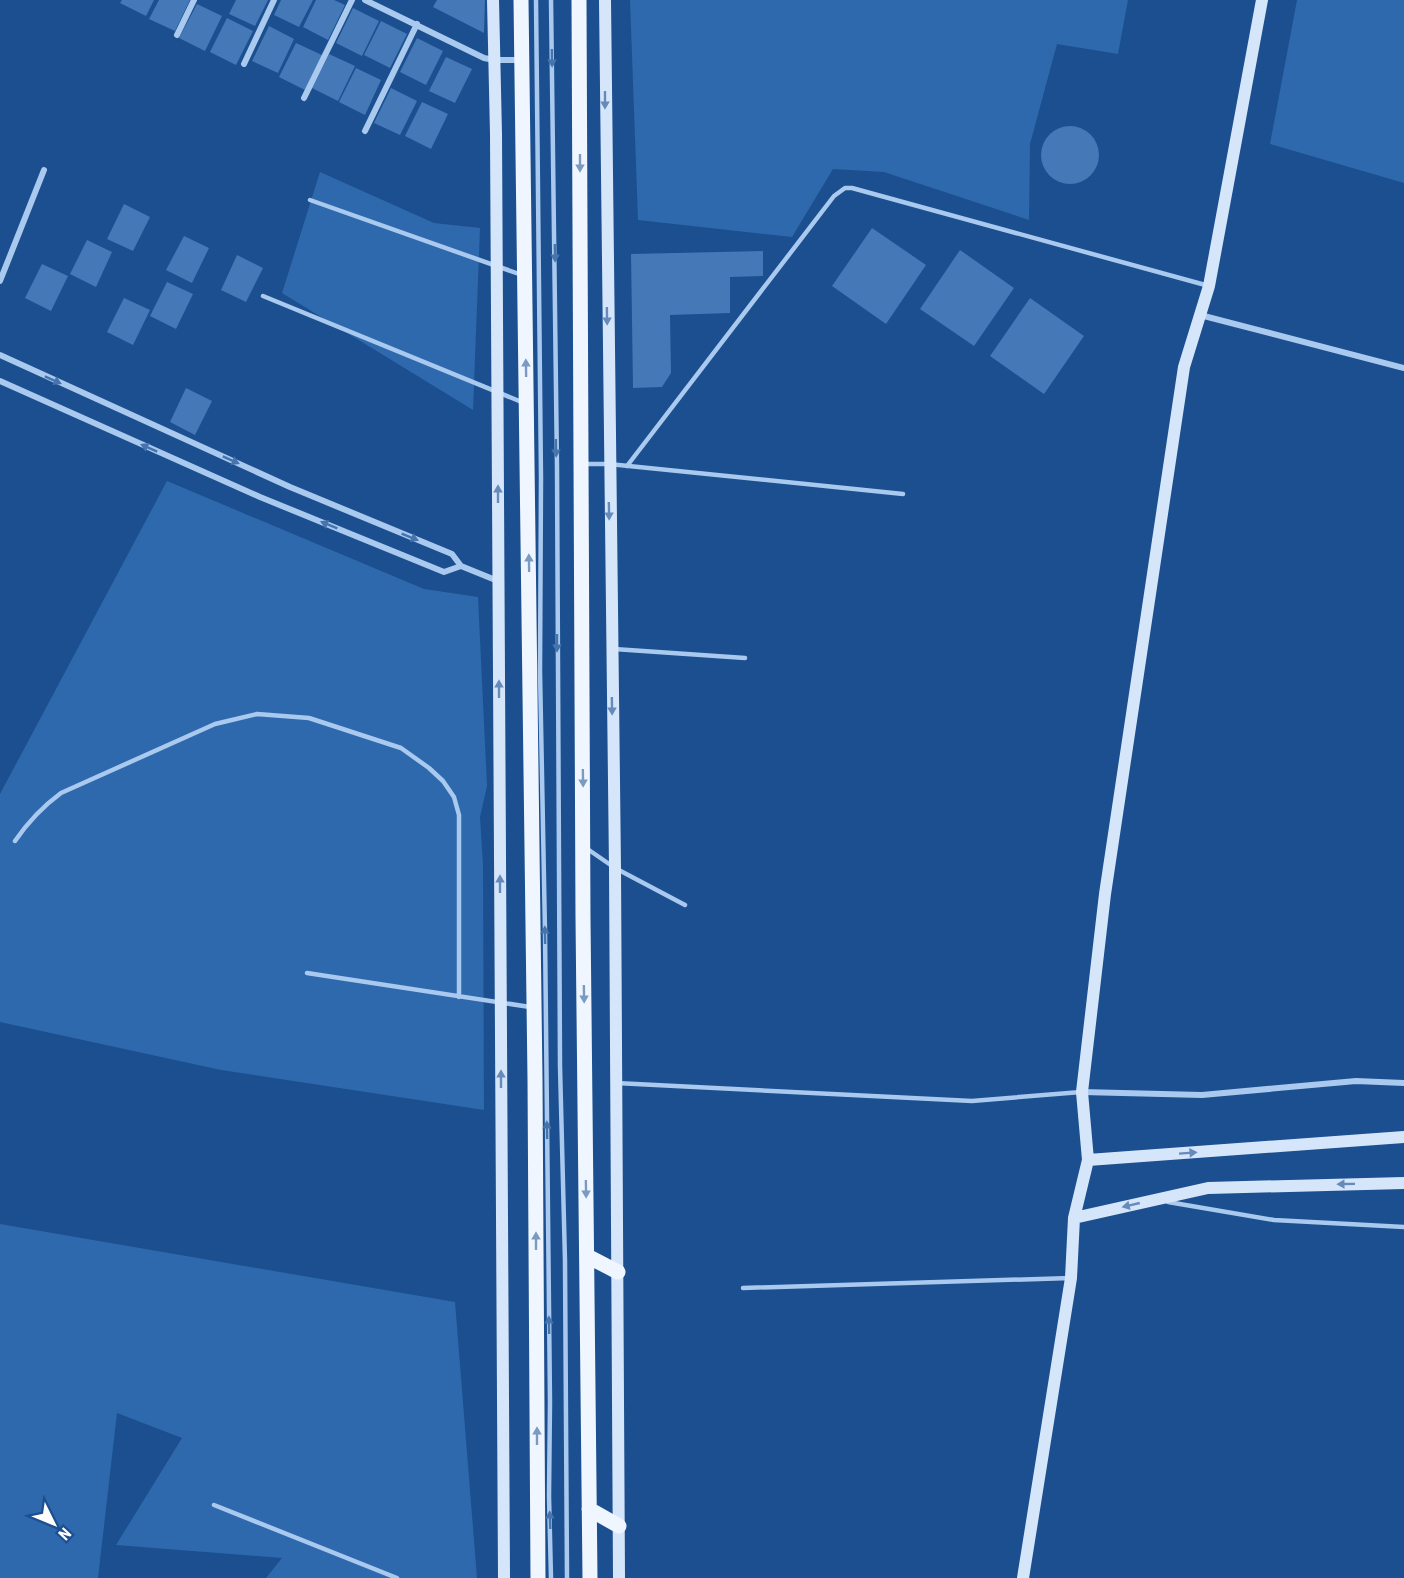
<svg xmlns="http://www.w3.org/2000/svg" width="1404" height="1578" font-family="'Roboto Condensed',sans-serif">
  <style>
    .green { fill: #2e69ad }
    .building { fill: #4478b7 }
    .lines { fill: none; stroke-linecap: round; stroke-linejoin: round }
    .lane { stroke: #a9c9ee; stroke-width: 4.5 }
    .street { stroke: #a9c9ee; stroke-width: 6 }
    .secondary { stroke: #d6e6fa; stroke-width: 12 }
    .primary { stroke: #f0f6ff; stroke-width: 15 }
    .oneway { fill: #4674ac }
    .oneway2 { fill: #668bba }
    .oneway3 { fill: #7b9ac1 }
  </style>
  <rect width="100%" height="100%" fill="#1b4f8f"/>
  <path class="green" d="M630,0H1128L1118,54L1057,44L1030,144L1029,220L884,172L833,169L792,237L638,220Z
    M1297,0H1404V183L1270,144Z
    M320,172L434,223L480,228L473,410L282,293Z
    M167,481L424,589L478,597L487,786L480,817L483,865L484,1110L221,1070L0,1022V794Z
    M0,1224L455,1302L477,1578H266L282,1558L116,1545L182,1438L117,1413L98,1578H0Z"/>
  <path class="building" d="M122,0H154L146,16L120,3Z
    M159,0H190L175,31L149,19Z
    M236,0H268L255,26L229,14Z
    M281,0H313L299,27L274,15Z
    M316,0H334L345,5L328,40L303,27Z
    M437,0H485L484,33L433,7Z
    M197,4L222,16L205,51L179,38Z
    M353,8L379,21L362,56L336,43Z
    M227,18L253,31L236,65L210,52Z
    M381,21L407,34L390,68L364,55Z
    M269,26L294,39L278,73L252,61Z
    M417,38L443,51L426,85L400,72Z
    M296,43L322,55L305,90L279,77Z
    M329,54L355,66L338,101L312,88Z
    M446,57L472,69L455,103L429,91Z
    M356,68L381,80L365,115L339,102Z
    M391,88L417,101L400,135L374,123Z
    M422,102L448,114L431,149L405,136Z
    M1041 155a29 29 0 1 1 58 0a29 29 0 1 1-58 0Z
    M124,204L150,217L133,251L107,239Z
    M872,228L926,265L886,324L832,286Z
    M184,236L209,248L192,283L166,270Z
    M87,240L112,252L96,287L70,274Z
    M960,250L1014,288L974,346L920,309Z
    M763,251V276L730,277V313L670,315L671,373L662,387L633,388L631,254Z
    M237,255L263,268L246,302L221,290Z
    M42,264L68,276L51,311L25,298Z
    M167,282L193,294L176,329L150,316Z
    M124,298L150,310L133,345L107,332Z
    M1030,298L1084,336L1044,394L990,356Z
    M186,388L212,401L195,435L170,422Z"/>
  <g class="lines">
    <path class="lane" d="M536,0L541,478L540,671L545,931L550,1402L549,1496L551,1578
      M551,0L557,466L560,1066L565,1261L567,1578
      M310,200L522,275
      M263,296L524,403
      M583,464H609L903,494
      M627,466L834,196L845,188H852L1209,286
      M614,649L745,658
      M15,841C28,822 42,807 61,793L215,724L257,714L309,718L401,748L429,768L443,781L454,797L459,815V997
      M586,848L615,868L685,905
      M307,973L530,1007
      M616,1083L972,1101L1081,1092
      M1168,1202L1274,1220L1404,1227
      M743,1288L1071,1278
      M214,1505L397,1578"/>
    <path class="street" d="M365,0L484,58L494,60H521
      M177,35L194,0
      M244,64L274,0
      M304,98L352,0
      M365,131L417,24
      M0,281L44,170
      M1200,315L1404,368
      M0,355L290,487L452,554L461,566L498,581
      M0,381L260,497L444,572L461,566
      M1082,1092L1202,1095L1356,1081L1404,1083"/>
    <path class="secondary" d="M493,0L496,134L504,1578
      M605,0L615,868L619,1578
      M1088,1160L1404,1137
      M1074,1218L1208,1188L1404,1183
      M1023,1578L1071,1278L1074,1218L1088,1160L1082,1092L1105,894L1184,367L1209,286L1262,0"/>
    <path class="primary" d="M521,0L535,1079L538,1578
      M579,0L583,918L590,1578
      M587,1256L618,1272
      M589,1509L619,1526"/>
  </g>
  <defs><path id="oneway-solid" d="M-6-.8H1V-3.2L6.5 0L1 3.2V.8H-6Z" transform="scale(1.5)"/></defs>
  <g class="oneway">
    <use href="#oneway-solid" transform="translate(552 58) rotate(89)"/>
    <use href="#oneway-solid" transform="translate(555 253) rotate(89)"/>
    <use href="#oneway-solid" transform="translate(53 380) rotate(24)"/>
    <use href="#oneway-solid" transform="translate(149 448) rotate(-156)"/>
    <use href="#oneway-solid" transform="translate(556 448) rotate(89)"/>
    <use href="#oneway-solid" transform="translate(231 460) rotate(24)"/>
    <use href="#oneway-solid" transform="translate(329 525) rotate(-158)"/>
    <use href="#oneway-solid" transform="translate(410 537) rotate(22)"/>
    <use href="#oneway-solid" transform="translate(557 643) rotate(90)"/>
    <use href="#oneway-solid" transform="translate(545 935) rotate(-91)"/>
    <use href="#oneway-solid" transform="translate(547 1130) rotate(-91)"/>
    <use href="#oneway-solid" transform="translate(549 1325) rotate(-91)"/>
    <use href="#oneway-solid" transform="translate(550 1520) rotate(-92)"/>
  </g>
  <g class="oneway2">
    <use href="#oneway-solid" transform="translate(605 100) rotate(90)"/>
    <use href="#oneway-solid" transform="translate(607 316) rotate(89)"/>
    <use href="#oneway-solid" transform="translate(498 494) rotate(-90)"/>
    <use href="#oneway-solid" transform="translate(609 511) rotate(89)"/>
    <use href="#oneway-solid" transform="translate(499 689) rotate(-90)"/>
    <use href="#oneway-solid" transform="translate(612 706) rotate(89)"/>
    <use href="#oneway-solid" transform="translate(500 884) rotate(-90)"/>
    <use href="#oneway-solid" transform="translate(501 1079) rotate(-90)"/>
    <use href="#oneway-solid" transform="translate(1188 1153) rotate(-4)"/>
    <use href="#oneway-solid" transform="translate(1346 1184) rotate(179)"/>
    <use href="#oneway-solid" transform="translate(1131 1205) rotate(167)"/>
  </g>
  <g class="oneway3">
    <use href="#oneway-solid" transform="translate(580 163) rotate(90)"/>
    <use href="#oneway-solid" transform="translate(526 368) rotate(-91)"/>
    <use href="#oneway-solid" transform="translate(529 563) rotate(-91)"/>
    <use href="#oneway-solid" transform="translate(583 778) rotate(89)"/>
    <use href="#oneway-solid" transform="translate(584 994) rotate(89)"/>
    <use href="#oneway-solid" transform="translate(586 1189) rotate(89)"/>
    <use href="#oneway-solid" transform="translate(536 1241) rotate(-90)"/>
    <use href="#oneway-solid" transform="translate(537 1436) rotate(-90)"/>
  </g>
  <g transform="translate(54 1524) rotate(133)" stroke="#1b4f8f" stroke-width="4.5" paint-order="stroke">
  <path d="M0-4.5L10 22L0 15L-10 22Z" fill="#ffffff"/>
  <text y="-9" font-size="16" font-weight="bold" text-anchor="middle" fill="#ffffff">N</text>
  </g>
</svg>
